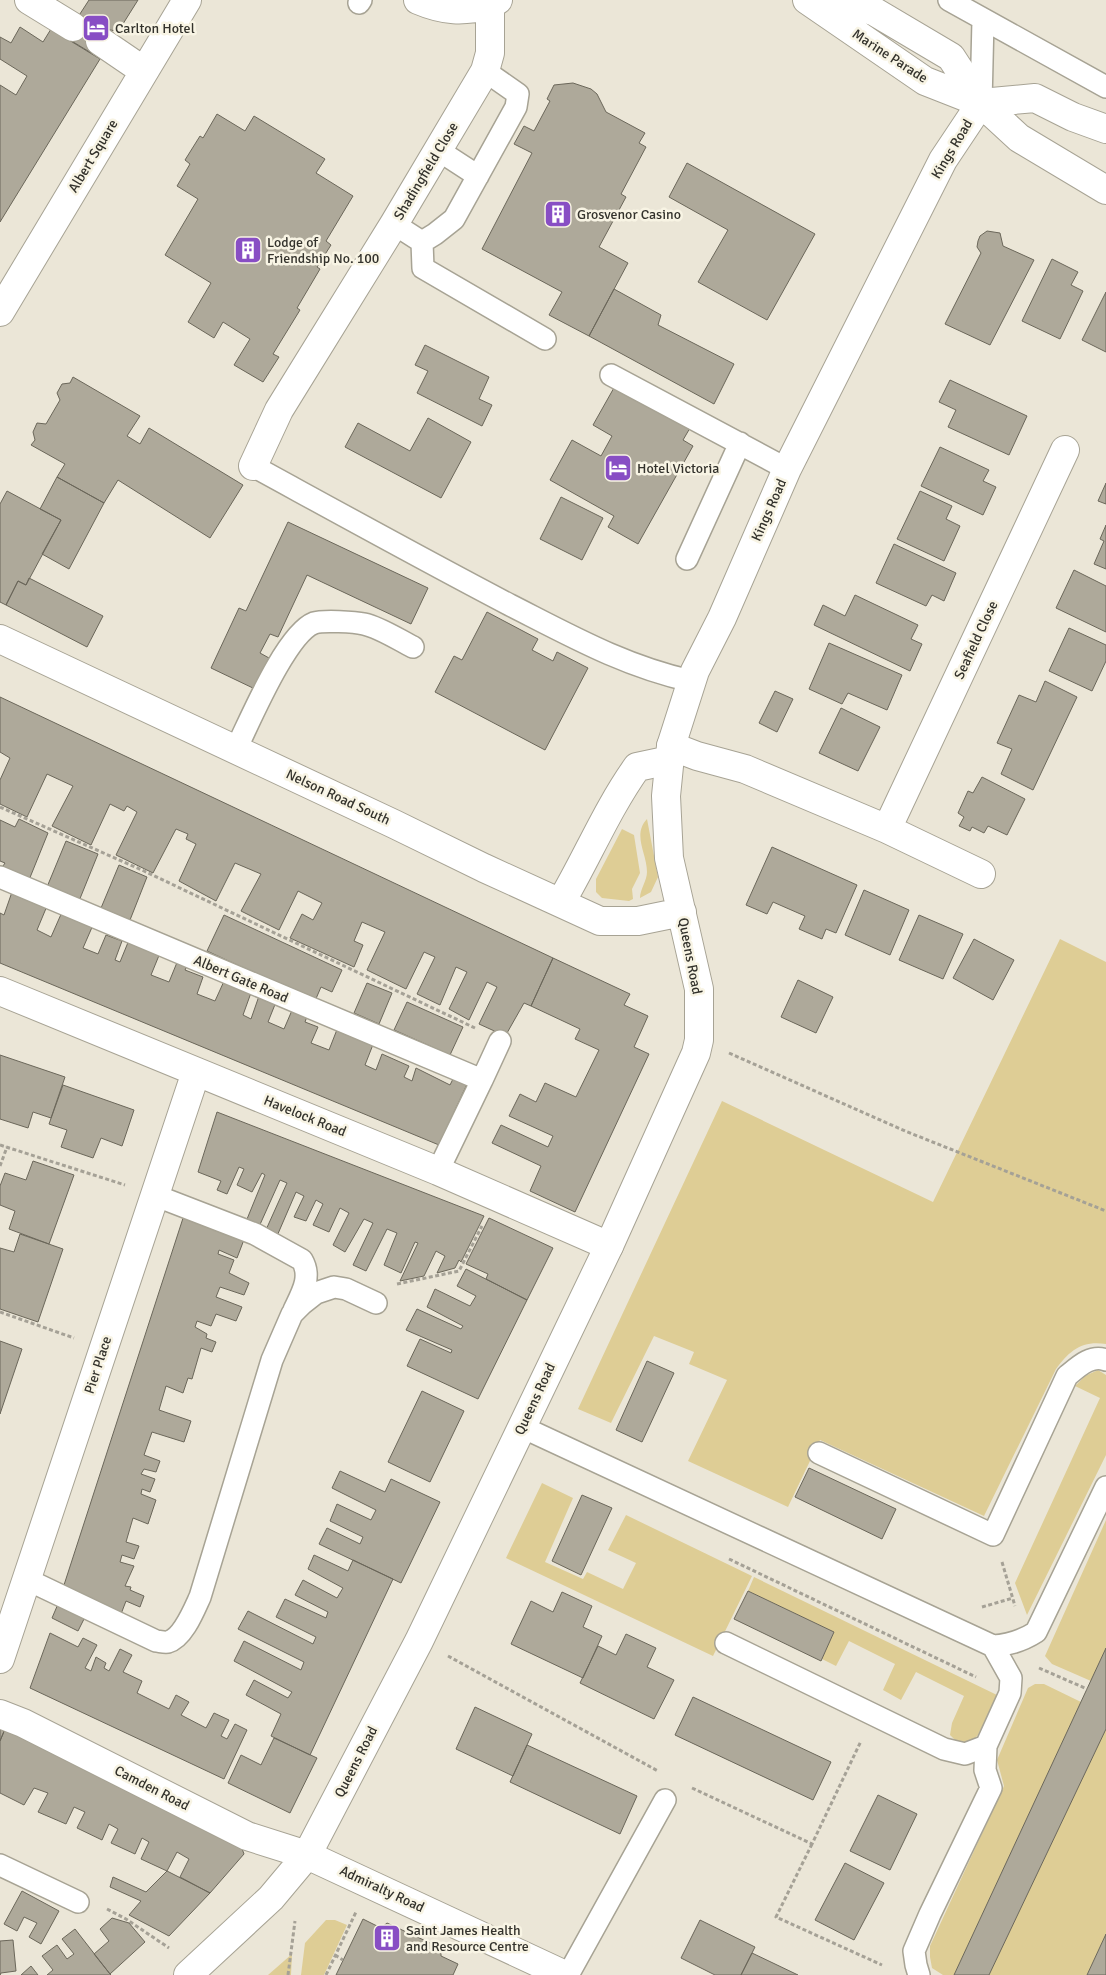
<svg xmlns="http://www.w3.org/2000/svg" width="1106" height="1975" font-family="Signika,sans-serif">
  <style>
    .green { fill: #decd95 }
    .building { fill: #aea99a; stroke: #6b675a }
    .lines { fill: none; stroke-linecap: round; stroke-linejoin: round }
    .lane-casing { stroke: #a7a394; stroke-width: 24 }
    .street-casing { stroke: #a7a394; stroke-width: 30 }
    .secondary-casing { stroke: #a7a394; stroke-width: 30 }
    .path { stroke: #a5a196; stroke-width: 3; stroke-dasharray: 4 2.5; stroke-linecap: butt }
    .lane { stroke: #fff; stroke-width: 21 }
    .street { stroke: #fff; stroke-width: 28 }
    .secondary { stroke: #fff; stroke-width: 28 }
    .labels { text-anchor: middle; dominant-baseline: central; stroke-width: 5; stroke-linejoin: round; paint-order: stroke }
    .poi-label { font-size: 14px; fill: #33322c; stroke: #f8f4e4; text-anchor: start }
    .street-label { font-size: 14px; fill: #33322c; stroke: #f8f4e4 }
  </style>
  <rect width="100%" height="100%" fill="#ebe6d7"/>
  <path class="green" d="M647,819L658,877L651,892L640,898C640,889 647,881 647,872C647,853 632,835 647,819Z
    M622,829L634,835L640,873L632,889L633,899L629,901L602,898L596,892V879Z
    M1060,939L1106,962V1344C1082,1340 1069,1351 1056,1369L984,1516L820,1440L788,1507L688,1461L727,1380L689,1364L694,1352L654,1336L611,1423L578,1409L722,1101L933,1202Z
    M1098,1370L1106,1375V1455L1027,1615L1015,1583L1100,1398L1075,1386L1085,1376Z
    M542,1483L573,1498L545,1562L583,1579L587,1572L623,1589L636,1563L608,1550L626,1515L752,1576L713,1656L506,1558Z
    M1106,1520V1648L1091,1681L1052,1664L1045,1656Z
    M754,1577L997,1695L978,1735L968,1745L958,1743L950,1735L952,1723L964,1696L916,1672L901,1700L883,1690L895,1664L849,1641L836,1666L822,1659L834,1632L748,1591Z
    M1035,1684H1044L1081,1702L954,1975H943L932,1968L930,1957V1946L1004,1786L997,1760L1028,1688Z
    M1106,1729V1934L1087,1975H989Z
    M326,1920H335L347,1925L324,1975H301L305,1943Z
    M292,1954L291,1975H268Z"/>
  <path class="building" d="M89,0H138L121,27L116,31L105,29L93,54L65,37Z
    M20,27L43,42L51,29L100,59L0,222V85L16,95L27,76L0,59V37L11,43Z
    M573,83L591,89L597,94L606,112L645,133L639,143L646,147L621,194L626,197L599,247L628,263L589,336L549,315L562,292L482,249L532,153L514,144L524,126L534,131L550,101L547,99L554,85Z
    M217,114L245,131L254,116L325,159L316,173L353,196L326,241L331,245L317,267L320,269L297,308L300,310L273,354L279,357L263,382L234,365L250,339L223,322L214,338L188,322L211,283L165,255L198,199L177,186L190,164L185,160L200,136L203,138Z
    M687,163L815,234L767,320L698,282L728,230L669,197Z
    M987,231L1000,233L1003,246L1034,260L990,345L945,324L981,253L977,247L978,241L980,236Z
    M1052,259L1078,272L1071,285L1083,291L1060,339L1022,321Z
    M614,289L661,315L658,325L734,364L714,404L589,336Z
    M1106,292V352L1082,340Z
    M425,345L489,377L479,399L492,405L482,426L417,393L428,371L415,365Z
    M73,377L140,416L127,436L140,444L149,428L243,485L210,538L118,480L104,503L57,477L65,464L31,445L35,440L33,432L37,423L46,424L60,400L57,393L62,384L70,383Z
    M950,380L1027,416L1009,455L948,427L956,410L939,402Z
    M615,386L690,428L683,440L693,446L638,544L608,527L614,516L550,480L572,440L601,456L612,436L593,425Z
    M428,418L471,442L441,498L345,447L358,423L410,451Z
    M940,447L989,470L983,481L996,487L983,515L921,486Z
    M57,477L104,503L69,569L42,554L61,520L40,509Z
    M1106,483V504L1098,501Z
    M7,491L61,520L26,585L18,581L6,605L0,602V504Z
    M920,491L952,506L946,519L960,526L944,561L897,539Z
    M561,497L603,518L582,560L540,539Z
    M288,522L428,588L411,624L307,575L278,637L270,634L260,653L269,658L255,689L211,668L239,608L246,611Z
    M1106,525V569L1094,564L1104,541L1100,539Z
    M894,544L956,573L944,601L932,595L926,606L876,583Z
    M1074,570L1106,586V632L1056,608Z
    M29,578L103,616L87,647L6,605L18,581L26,585Z
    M855,595L918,625L911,639L922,644L910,671L814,625L823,605L845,616Z
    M487,612L538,639L532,650L553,661L557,652L588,668L545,750L435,692L454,656L462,660Z
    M1069,628L1106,645V661L1092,691L1049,671Z
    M829,643L902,675L887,710L848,693L842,704L809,689Z
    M1045,681L1077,697L1033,790L1001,774L1012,749L997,743L1019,695L1036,702Z
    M775,691L793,699L777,732L759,723Z
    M0,697L553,958L531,1006L524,1003L507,1033L503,1031L501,1034L479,1024L497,987L487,982L469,1020L449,1009L467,972L456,967L440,1005L417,994L435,957L424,952L406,989L367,970L385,932L362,922L354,941L363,945L354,967L290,938L302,914L313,920L322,903L298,891L279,930L241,911L261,874L235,863L216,901L179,881L196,844L186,839L188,834L176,829L153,873L116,855L137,812L127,806L124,811L110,804L91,845L52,826L73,786L47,774L27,817L0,804V780L10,758L0,752Z
    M841,708L880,727L858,771L819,753Z
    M982,777L1025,799L1007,835L988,826L984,833L972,827L970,831L959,826L964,817L958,813L968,791L973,793Z
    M19,819L48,833L29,880L1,869L5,863L0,861V820L15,827Z
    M66,841L98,854L79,901L47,887Z
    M772,847L857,885L836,933L826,929L822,939L799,929L805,916L773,902L767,914L746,905Z
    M119,865L147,877L130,920L101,908Z
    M864,890L909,910L890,955L845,935Z
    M12,892L47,906L37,930L51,937L62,912L93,925L83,948L98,954L106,935L122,941L115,960L120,962L129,940L160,953L151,975L169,982L178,960L188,964L185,970L203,977L197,994L215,1001L225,979L252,990L243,1015L251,1019L259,996L276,1002L268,1022L284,1029L293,1008L308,1014L305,1022L318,1027L311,1043L329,1050L338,1027L374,1042L365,1065L376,1070L382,1054L409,1066L404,1077L412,1081L416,1068L450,1085L455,1075L468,1082L439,1145L0,963V913L4,915Z
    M224,915L342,970L332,992L321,987L315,1001L207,951Z
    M919,915L963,934L943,979L899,960Z
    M974,939L1014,960L993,1000L953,978Z
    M553,958L630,994L624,1005L648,1016L634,1047L649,1054L575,1212L530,1191L541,1166L492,1143L501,1125L548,1147L553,1136L509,1116L520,1094L536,1102L545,1083L576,1097L599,1050L575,1039L580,1029L531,1006Z
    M798,980L833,997L816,1033L781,1017Z
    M367,983L392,993L379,1024L354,1013Z
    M407,1002L463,1027L450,1055L394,1030Z
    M0,1055L65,1077L51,1118L33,1112L28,1128L0,1119Z
    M63,1085L134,1110L122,1146L101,1138L93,1158L61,1147L67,1130L49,1124Z
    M217,1112L484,1216L461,1262L459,1260L455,1268L437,1273L445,1256L436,1251L424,1276L400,1281L418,1243L415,1242L401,1273L384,1265L397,1233L387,1229L366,1271L353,1265L373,1223L364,1219L345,1252L333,1245L349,1213L340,1208L329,1232L313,1225L323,1204L316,1200L306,1221L294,1217L304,1196L296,1192L277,1236L265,1232L287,1183L280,1180L258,1229L245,1224L265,1175L262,1173L252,1192L237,1185L244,1169L239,1167L227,1194L217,1190L221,1181L198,1172Z
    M33,1161L74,1175L49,1244L9,1229L15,1211L0,1205V1186L5,1173L26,1180Z
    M185,1212L245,1237L237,1258L219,1250L218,1254L234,1260L229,1273L249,1283L244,1295L220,1287L216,1297L242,1307L236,1321L216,1314L211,1326L197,1321L195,1327L207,1334L206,1338L216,1342L212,1352L201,1348L192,1379L188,1378L183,1393L166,1386L159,1410L191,1421L184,1442L152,1432L144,1455L160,1461L156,1472L144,1469L141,1474L155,1479L150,1492L142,1489L141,1494L156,1500L148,1524L133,1518L126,1542L139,1546L134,1559L122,1555L120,1562L134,1566L125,1586L131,1587L130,1590L144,1596L140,1607L126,1601L121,1614L64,1585Z
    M489,1218L553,1248L527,1300L486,1279L488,1274L466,1264Z
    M20,1234L63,1249L38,1322L0,1309V1248L14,1252Z
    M466,1269L527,1300L478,1399L407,1366L420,1339L451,1353L452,1350L406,1330L417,1309L461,1329L463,1326L427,1307L435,1289L470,1306L476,1296L457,1286Z
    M0,1341L22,1349L0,1414Z
    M647,1361L674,1373L642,1442L616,1430Z
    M422,1391L464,1411L430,1482L388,1462Z
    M809,1468L896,1509L882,1539L795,1497Z
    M340,1471L385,1492L391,1479L440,1502L401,1583L319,1544L327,1528L360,1544L363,1537L330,1521L337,1504L371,1520L376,1510L332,1488Z
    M582,1495L612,1508L581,1575L552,1561Z
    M314,1555L348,1571L353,1560L393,1579L310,1755L271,1736L281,1714L246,1695L254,1680L288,1698L292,1692L234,1661L244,1641L301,1670L304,1662L238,1629L248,1611L313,1644L316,1637L276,1617L285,1599L326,1618L328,1612L295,1595L303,1580L337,1598L343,1588L308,1569Z
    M748,1591L834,1632L821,1661L734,1619Z
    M562,1592L592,1606L583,1627L602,1636L583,1678L511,1644L531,1601L553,1612Z
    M58,1604L85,1617L78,1631L52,1618Z
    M50,1633L78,1647L83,1638L97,1645L85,1668L91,1671L96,1657L106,1663L104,1668L109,1671L120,1649L132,1655L123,1672L142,1681L137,1693L169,1709L176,1695L189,1702L181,1715L206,1728L214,1713L229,1720L221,1736L227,1739L235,1724L247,1730L224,1779L30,1688Z
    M626,1634L656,1648L647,1667L674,1680L654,1719L580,1683L598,1646L616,1655Z
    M1106,1648V1729L989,1975H954Z
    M693,1697L831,1762L813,1800L675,1735Z
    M475,1707L532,1734L513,1776L456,1749Z
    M0,1727L5,1729L0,1741Z
    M5,1729L241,1846L244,1854L210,1893L180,1877L189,1859L177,1852L167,1871L141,1859L149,1842L142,1838L135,1854L111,1843L118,1829L109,1824L102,1840L77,1828L85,1812L74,1807L66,1824L38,1812L48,1793L34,1788L24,1805L0,1793V1741Z
    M274,1738L317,1758L290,1813L228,1783L241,1755L261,1765Z
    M527,1745L637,1796L620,1834L510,1782Z
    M878,1795L917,1814L890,1870L850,1851Z
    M845,1863L884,1883L854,1940L815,1920Z
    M167,1871L210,1893L169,1936L129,1915L141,1901L110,1887L113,1877L146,1892Z
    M22,1891L59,1911L41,1944L29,1937L37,1923L24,1917L17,1931L4,1924Z
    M112,1918L129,1923L145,1942L110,1974L94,1954L109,1941L100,1929Z
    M363,1919L381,1928L387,1923L441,1948V1956L458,1964L453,1975H336Z
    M700,1920L755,1947L741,1975H715L681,1958Z
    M75,1929L110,1974L111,1975H47L53,1970L42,1956L57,1945L67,1959L74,1954L62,1939Z
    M1106,1934V1975H1087Z
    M13,1940L16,1971L1,1973L0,1975V1941Z
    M752,1953L798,1975H741Z
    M31,1966L38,1975H21Z"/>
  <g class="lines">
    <g class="lane-casing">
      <path id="lane" d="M949,0L1106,87
        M359,3L361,0
        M981,103L983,20
        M438,150L478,176
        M394,224L422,242L423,268L545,339
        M422,242L435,234L454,219L516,107L518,94L485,71
        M611,375L787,469
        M253,466C339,513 424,560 510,605C571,636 624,666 691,681
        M687,559L740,443
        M236,749C250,721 286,634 314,623C323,620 355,622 364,624C379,627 399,640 413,647
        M0,877L482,1080L438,1171
        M482,1080L500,1041
        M154,1195L255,1234L302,1260C312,1277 302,1293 294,1310
        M522,1427L993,1646C1009,1645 1022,1641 1036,1632L1106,1487
        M819,1453L993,1535L1067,1376C1078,1367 1091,1354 1106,1360
        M26,1579L156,1641C159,1641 165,1643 168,1642C183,1638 194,1610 200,1597L272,1360L292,1314L302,1304L316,1293L334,1287L346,1289L376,1303
        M726,1643L944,1749L965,1754L986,1746
        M0,1865L78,1902
        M568,1975L665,1800
        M919,1975L916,1965L914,1951L930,1914L991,1788L985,1770L986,1746L1010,1693L1011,1678L993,1646"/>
    </g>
    <g class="street-casing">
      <path id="street" d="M29,0L73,27
        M418,0C444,11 463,12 490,5
        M100,41L144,71
        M0,312L187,0
        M253,466L279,410L394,224L485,71L490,53V5L498,0
        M671,746L697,756L745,769L887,829L981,874
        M887,829L1065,450
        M561,902C587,858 607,809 637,767L670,760
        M0,991L438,1171L609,1246
        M0,1659L196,1072"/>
    </g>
    <g class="secondary-casing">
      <path id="secondary" d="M807,0L925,81L981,103L1035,98L1073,117L1106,129
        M843,0L875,12L951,57L981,103L1019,138L1106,190
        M0,639L394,824L484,868L600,921H638L682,912
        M0,1714L23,1723L247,1836L307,1855L565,1975
        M188,1975L271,1898L307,1855L419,1641L522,1427L609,1246L696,1053L699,1040V989L669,858L666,796L671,746L695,671L722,618L787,469L943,160L981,103"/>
    </g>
    <path class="path" d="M0,807L144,871L475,1028
      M729,1053L905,1131L1106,1211
      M0,1145L125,1185
      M0,1166L7,1147
      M397,1284L459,1271L482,1226
      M0,1312L74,1338
      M729,1559L976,1677
      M1002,1562L1015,1606
      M982,1607L1013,1598
      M448,1656L658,1771
      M1039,1668L1087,1689
      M692,1788L812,1844L861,1741
      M812,1844L776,1917L882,1965
      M107,1909L126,1919L169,1948
      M335,1955L343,1960
      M288,1975L295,1921
      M326,1975L356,1912"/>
    <use href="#lane" class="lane"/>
    <use href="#street" class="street"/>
    <use href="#secondary" class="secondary"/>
  </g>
  <defs>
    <g id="hotel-square" transform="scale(1.4375)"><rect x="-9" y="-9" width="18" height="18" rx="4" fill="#884ec4" stroke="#f8f4e4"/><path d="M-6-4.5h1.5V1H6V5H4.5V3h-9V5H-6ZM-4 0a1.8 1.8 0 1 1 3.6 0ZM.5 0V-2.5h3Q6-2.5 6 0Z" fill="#fff"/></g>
    <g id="building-square" transform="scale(1.4375)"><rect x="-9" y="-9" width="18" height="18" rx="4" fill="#884ec4" stroke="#f8f4e4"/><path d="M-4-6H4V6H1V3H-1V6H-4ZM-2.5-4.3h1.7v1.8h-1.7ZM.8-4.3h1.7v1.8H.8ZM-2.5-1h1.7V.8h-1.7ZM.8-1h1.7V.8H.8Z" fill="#fff"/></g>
  </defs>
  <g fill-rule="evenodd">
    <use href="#hotel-square" x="96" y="28"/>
    <use href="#building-square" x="558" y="214"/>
    <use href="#building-square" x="248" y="250"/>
    <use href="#hotel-square" x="618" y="468"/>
    <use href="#building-square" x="387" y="1938"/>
  </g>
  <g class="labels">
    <g class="poi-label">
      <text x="115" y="28">Carlton Hotel</text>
      <text x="577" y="214">Grosvenor Casino</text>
      <text x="267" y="242">Lodge of<tspan x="267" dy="16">Friendship No. 100</tspan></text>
      <text x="637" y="468">Hotel Victoria</text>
      <text x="406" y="1930">Saint James Health<tspan x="406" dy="16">and Resource Centre</tspan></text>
    </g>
    <g class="street-label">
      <text transform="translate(890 56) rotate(33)">Marine Parade</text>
      <text transform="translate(952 149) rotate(-59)">Kings Road</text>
      <text transform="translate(93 156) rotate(-59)">Albert Square</text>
      <text transform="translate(426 171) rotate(-59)">Shadingfield Close</text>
      <text transform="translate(769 510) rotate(-66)">Kings Road</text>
      <text transform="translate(976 640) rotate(-65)">Seafield Close</text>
      <text transform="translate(338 797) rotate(25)">Nelson Road South</text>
      <text transform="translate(690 956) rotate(79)">Queens Road</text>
      <text transform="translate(241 979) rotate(23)">Albert Gate Road</text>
      <text transform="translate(305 1116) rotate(22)">Havelock Road</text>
      <text transform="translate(98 1365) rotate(-72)">Pier Place</text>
      <text transform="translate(535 1399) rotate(-65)">Queens Road</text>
      <text transform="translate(356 1762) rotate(-63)">Queens Road</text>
      <text transform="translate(152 1788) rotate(27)">Camden Road</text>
      <text transform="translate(382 1889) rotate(25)">Admiralty Road</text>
    </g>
  </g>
</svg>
